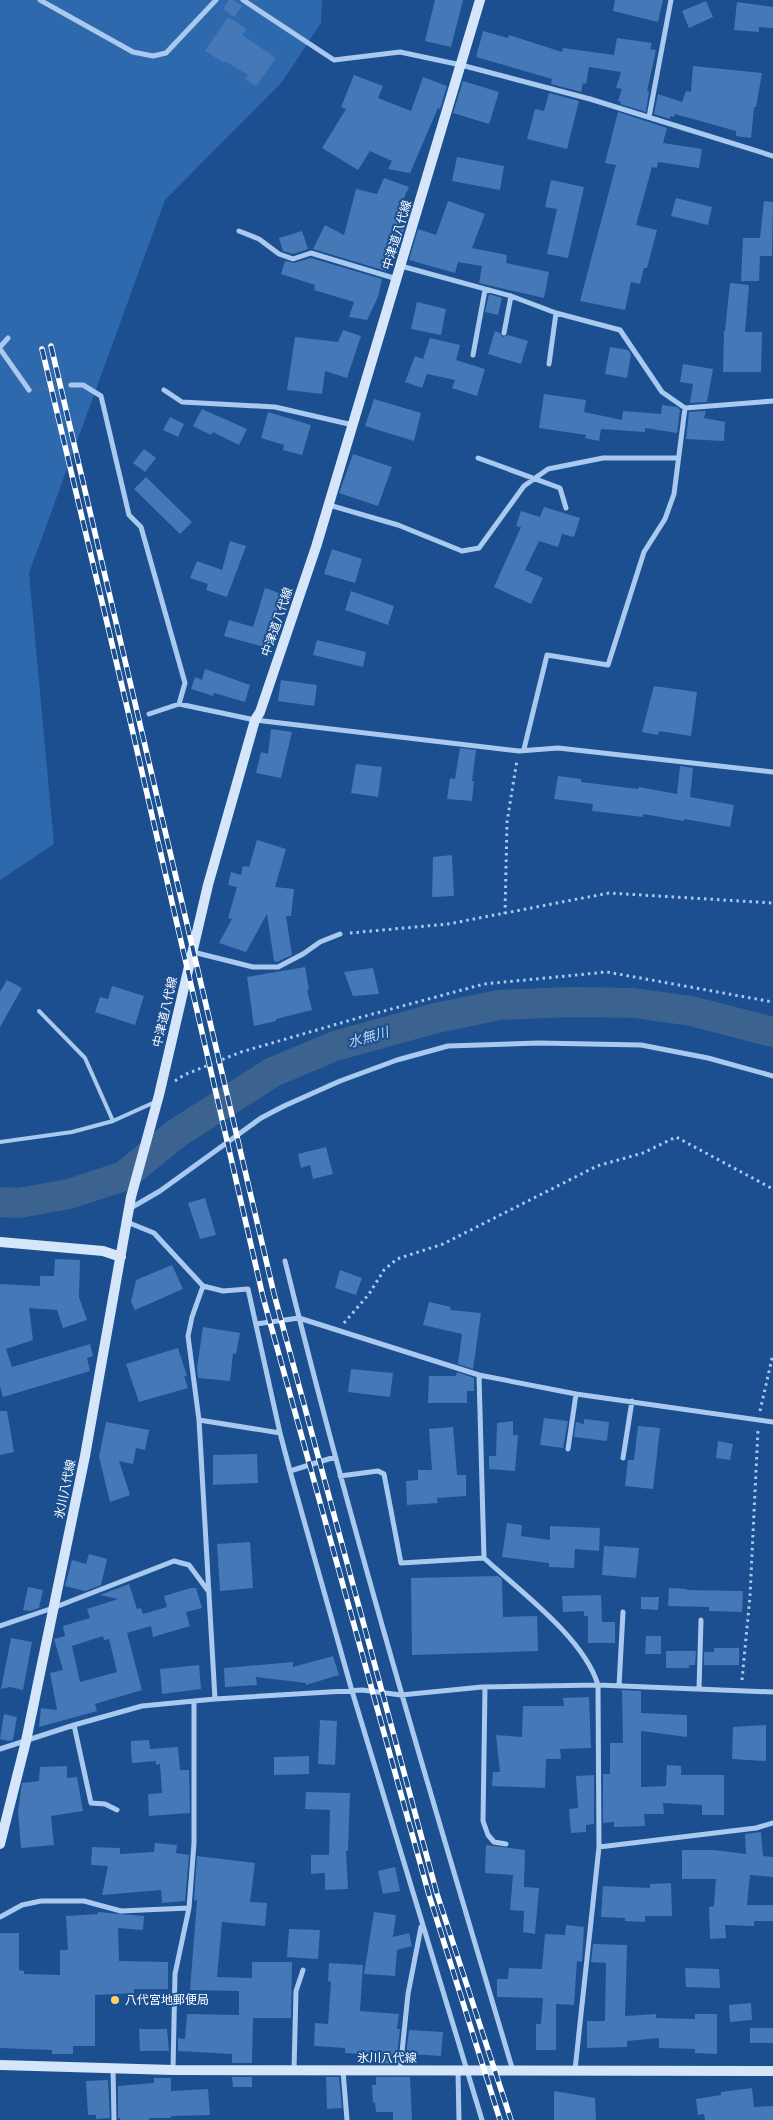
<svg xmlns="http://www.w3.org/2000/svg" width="773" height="2120" font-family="'Work Sans','Noto Sans JP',sans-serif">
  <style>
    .green { fill: #2e69ad }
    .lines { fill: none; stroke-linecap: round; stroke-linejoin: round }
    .river { stroke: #3c6290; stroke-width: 30 }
    .building { fill: #4478b7; fill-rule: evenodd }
    .street-tunnel { stroke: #3d69a0; stroke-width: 5; stroke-dasharray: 5 2.5; stroke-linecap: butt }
    .path { stroke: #a9c9ee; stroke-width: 3; stroke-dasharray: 2.5 4; stroke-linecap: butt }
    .lane { stroke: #a9c9ee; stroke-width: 4 }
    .street { stroke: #a9c9ee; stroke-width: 5 }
    .secondary { stroke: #d6e6fa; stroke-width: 10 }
    .rail-casing { stroke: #fff; stroke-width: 5.5 }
    .rail { stroke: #1b4f8f; stroke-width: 4; stroke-dasharray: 11; stroke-linecap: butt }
    .poi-dot { fill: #ffd166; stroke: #1b4f8f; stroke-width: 2 }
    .labels { text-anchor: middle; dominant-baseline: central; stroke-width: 4; stroke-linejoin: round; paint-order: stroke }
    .street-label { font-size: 12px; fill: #fff; stroke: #1b4f8f }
    .poi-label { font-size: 12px; fill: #fff; stroke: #1b4f8f; text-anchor: start }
    .water-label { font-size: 14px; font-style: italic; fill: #b5d3f5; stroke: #1b4f8f }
  </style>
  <rect width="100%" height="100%" fill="#1b4f8f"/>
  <path class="green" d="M0,0H322L321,23L282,82L165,200L29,573L54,844L0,880Z"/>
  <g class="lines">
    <path class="river" d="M0,1202L19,1203L69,1194L124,1176L177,1133L273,1072L335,1046L436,1018L499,1005L571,1002L634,1003L691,1011L773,1032"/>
  </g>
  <path class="building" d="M229,0H233L242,6L234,17L223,9Z
    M435,0H463L451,47L425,41Z
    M615,0H663L658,22L613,11Z
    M706,1L713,17L689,28L682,11Z
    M737,2L773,7V28L759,27V32L734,30Z
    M228,17L247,29L242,35L276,58L256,86L245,79L248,75L225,61L224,63L205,51Z
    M483,31L508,38L509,35L562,52L563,48L614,55L617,38L652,43L650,49L656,50L647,91H649L646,112L620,104L621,102L618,101L622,89L616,88L621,72L589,67L586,84L583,83L581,92L551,84L552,79L476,57Z
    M693,66L762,73L756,107H754L751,138L736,136V131L675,114L674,117L670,116V119L654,114L658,94L682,102L686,91L691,92Z
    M354,75L383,86L378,98L411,111L423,77L447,86L440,109L438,108L410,173L388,169L392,161L370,151L358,170L322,148L346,109L341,107Z
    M463,81L499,92L489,124L453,113Z
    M549,93L579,101L567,149L527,139L535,109L544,111Z
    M618,112L667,128L663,143L702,149L699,168L658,162L657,168L652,167L636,225L657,230L647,268H644L640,284L631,282L625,310L580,301L616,165L605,163Z
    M457,157L504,166L500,190L452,181Z
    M384,178L409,187L403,200L407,202L399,224L405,226L396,256L391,255L386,271L313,249L325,225L344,235L356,189L377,194Z
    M551,180L584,187L568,258L547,254L557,209L545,207Z
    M676,198L712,207L708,225L671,216Z
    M448,201L485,214L472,248L507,255L506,263L549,272L544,298L479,283L482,266L458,262L455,273L409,260L418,229L436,235Z
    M764,201L773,202L772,256H760L759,281H741L743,238H760Z
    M302,231L308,249L293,254L283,251L279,238Z
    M311,258L382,279L378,297L367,320L349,317L354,302L314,290L315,285L281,274L285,261L294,263Z
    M730,283L749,285L745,332H762L761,372H723L724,331H725Z
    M489,294L502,298L498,315L485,312Z
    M417,302L446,309L441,335L411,329Z
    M343,330L361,336L347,378L325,371L322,394L287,390L295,337L338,342Z
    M495,331L500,333L503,337L508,335L528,341L521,364L488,354Z
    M430,338L460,345L456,360L485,369L477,396L452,388L455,380L427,374L422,388L405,382L415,356L423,359Z
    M610,347L628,350L631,354L627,378L605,374Z
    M683,364L713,369L707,402L690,403L693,384L680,382Z
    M544,394L586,400L584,412L622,420L623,411L661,414L662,405L677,407L680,410L677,433L645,428V432L601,429L599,441L585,438L586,435L539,428Z
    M374,399L421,413L414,441L365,426Z
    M202,409L247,429L239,445L213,432L211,435L193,426Z
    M706,411L704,418L725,422L724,441L686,439L689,412Z
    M268,412L311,425L302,455L283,450L284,445L261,438Z
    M170,417L184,424L178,437L163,430Z
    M144,449L156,458L145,472L133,463Z
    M353,454L392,467L378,506L339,493Z
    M146,477L192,522L180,534L134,489Z
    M544,507L580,518L574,537L562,534L558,547L539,541L525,570L543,578L531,604L494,587L521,527L516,526L521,511L540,517Z
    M230,541L246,546L227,597L206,590L208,584L190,578L197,561L222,570Z
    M332,549L362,559L355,583L324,574Z
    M265,588L282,594L271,627L274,628L268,648L224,636L229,620L253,627Z
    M351,591L394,606L388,625L345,610Z
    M317,640L366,652L363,667L313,655Z
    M205,669L250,685L245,702L214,693L213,696L191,689L195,677L202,680Z
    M281,680L317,685L314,706L278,701Z
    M654,686L697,692L691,736L659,731L658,735L642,732Z
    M271,729L292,732L281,778L256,773L261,752L268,754Z
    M460,748L476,750L472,781H474L472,801L447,799L450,778L455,779Z
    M356,764L382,767L378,797L351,793Z
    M680,766L693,768L690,797L734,805L730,827L684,819V821L643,814V817L592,811L593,804L554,799L558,776L581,779V782L638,789L639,787L677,794Z
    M257,840L286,849L275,887L294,889L291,916H286L292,955L277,962L274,961L267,914L246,952L219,943L232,919L228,918L237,887L228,885L231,872L241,875L243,866L249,867Z
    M452,855L454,896L432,897L433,857Z
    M305,967L309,990H307L312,1010L276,1019V1021L254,1026L247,977Z
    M373,968L379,994L353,996L344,972Z
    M7,980L22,988L0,1027V992Z
    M112,986L144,996L135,1025L95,1012L100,997L108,999Z
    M326,1147L333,1174L313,1179L310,1165L301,1168L298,1154Z
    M205,1198L216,1235L200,1239L188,1203Z
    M55,1259L80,1260L79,1297L87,1320L63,1328L57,1310L29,1308L33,1340L6,1349L12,1367L90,1344L93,1356L87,1358L90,1371L3,1397L0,1386V1284L40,1286V1276H54Z
    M172,1265L183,1289L135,1310L131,1302L136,1280Z
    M340,1270L362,1278L356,1295L335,1288Z
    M429,1302L451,1307L450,1310L481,1313L473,1369L458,1364L462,1334L423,1325Z
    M203,1327L240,1333L236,1354L233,1353L230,1381L198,1378L197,1368Z
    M178,1348L187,1376H184L188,1388L139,1402L126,1364Z
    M351,1369L393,1373L390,1397L348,1392Z
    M457,1372L474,1378V1391H467V1403H428L429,1376H456Z
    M0,1411H7L14,1452L0,1455Z
    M544,1418L568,1421L563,1448L540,1445Z
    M584,1419L609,1422L607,1441L574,1437L576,1422L584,1424Z
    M513,1421V1435H518L515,1471L489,1469V1456H496L497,1423Z
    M106,1422L149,1430L145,1450L136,1448L133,1464L119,1461L130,1495L110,1502L99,1457Z
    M638,1426L660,1428L653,1489L625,1486L628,1460H634Z
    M453,1427L457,1475H466V1496L437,1498L438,1503L407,1505L406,1481L418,1480V1470H432L429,1429Z
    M718,1441L733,1444L730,1460L716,1458Z
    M257,1454L258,1483L213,1485V1455Z
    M507,1523L522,1525L521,1536L550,1540V1526L600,1528L599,1551L575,1549L574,1568L549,1567V1563L502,1557Z
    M250,1542L253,1588L220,1591L217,1544Z
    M604,1546L639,1548L636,1578L602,1575Z
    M89,1554L107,1559L101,1585L85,1591L65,1586L72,1560L86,1564Z
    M498,1576L502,1579L503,1617L537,1616L538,1651L412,1655L411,1578Z
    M129,1584L137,1609L141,1608L143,1614L167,1607L164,1596L191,1588H196L202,1608L186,1612L190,1626L153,1637L151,1626L127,1633L142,1690L95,1704L97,1711L39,1727L41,1708L57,1710L50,1673L63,1670L54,1639L65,1636L63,1626L90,1618L87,1609L118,1599L100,1595ZM103,1636L104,1640L109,1639L117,1672L80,1682L72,1646Z
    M28,1587L43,1590L39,1608L30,1611L23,1610Z
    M669,1588L687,1589V1590L743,1591L742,1612L709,1611V1607L668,1606Z
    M601,1595L602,1622H615V1643H588V1616H584V1611L563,1612L562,1596Z
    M641,1597H659L658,1610L641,1609Z
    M646,1636H661V1654H645Z
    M11,1638L32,1642L23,1690L10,1687L1,1689Z
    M714,1648H739V1665H704V1652H714Z
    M666,1651H696L695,1665H689V1668H666Z
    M333,1656L339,1675L306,1685V1683L256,1677L257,1685L225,1687L224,1668L293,1662V1667Z
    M199,1665L201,1689L162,1694L160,1669Z
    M622,1690L641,1691V1713L687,1715V1737L641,1731V1787L666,1786L667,1765L681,1766V1775H724V1815H702V1805L663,1803L664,1814H644L645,1826L614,1827V1822L603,1823V1774H610V1743H623Z
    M589,1697L591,1748L560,1749L561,1759H546L545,1788L492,1786L493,1772H500L496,1735L522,1737L523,1706H564L563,1698Z
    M4,1714L17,1717L13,1740L9,1741L0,1739Z
    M320,1720L337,1721L335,1765L318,1764Z
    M766,1725V1761L732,1759L733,1727Z
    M149,1740L150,1749L178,1747L180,1770H189L190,1813L149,1816L148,1794L162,1793L160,1764L156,1765V1761L132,1763L131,1752V1741Z
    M309,1756V1774L274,1775V1757Z
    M67,1766V1778L77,1777L83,1811L51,1816L54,1845L21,1848L18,1811L22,1783L39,1781L40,1767Z
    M594,1775V1824L586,1825V1832L571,1833L569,1809L578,1808L576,1776Z
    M306,1792L350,1793L348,1851H346L348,1889L325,1890V1873L311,1874V1855H329L330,1810L305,1809Z
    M761,1832L763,1856L773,1857V1877L750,1875L747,1905H773V1921H754V1926L725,1925L726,1938L710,1939L709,1907L714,1906L716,1879H682V1850H714L746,1854L745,1834Z
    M155,1843L177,1845L176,1853L189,1855L185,1901L162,1903L161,1890L102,1895L108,1866L91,1865L92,1847L120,1848V1854L154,1852Z
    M486,1845L525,1850L524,1887L539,1888L535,1934L523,1932L524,1911L510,1910L513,1875L485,1873Z
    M197,1856L255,1863L250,1902L267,1903L265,1926L222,1922L217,1977L252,1978V1962H292L291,2018H253L252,2063H232V2054L178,2051V2038L185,2039L187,2014L239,2015V1991L190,1990L197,1900L194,1901Z
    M395,1867L400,1891L383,1894L378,1871Z
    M671,1883L672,1916H645V1922L625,1921V1918L601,1917L603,1886L650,1888V1884Z
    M98,1912L144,1916L143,1930L118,1928L119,1961L168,1962V1989H134V1993L95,1995V2046H73V2054H52V2050L0,2048V1933H19V1970L24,1971V1974L60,1975V1950H68L66,1916L98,1914Z
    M374,1912L396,1915L393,1937L409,1933L412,1946L397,1950L395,1976L364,1974Z
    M566,1925L584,1927L582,1962L577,1961L574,2005L556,2004V2050H536V2024H541L543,1998L497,1997V1979H508L509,1968L542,1969L545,1934L565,1935Z
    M289,1929L320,1930L318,1959L287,1957Z
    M593,1944L627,1945L625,2016L656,2014V2018L695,2019V2014H717V2054L695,2053V2049L659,2048V2038L627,2041V2047L587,2048V2021H605L606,1963L591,1962Z
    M329,1963L363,1965L360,2011L399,2014L397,2029H400L396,2064L376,2063V2055L345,2053V2048L314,2046L315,2023L328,2024L331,1982L328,1981Z
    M685,1968L719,1969L720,1988L686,1987Z
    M751,2003L752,2020L730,2022L729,2005Z
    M750,2028H773V2043H750Z
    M139,2029H167L169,2051H140Z
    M409,2030L443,2032L441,2056L410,2054V2064H405Z
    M232,2077H252V2087H233Z
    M326,2077H339L342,2108L327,2109Z
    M376,2077H410L412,2120H393V2112H376L375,2102L373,2103L372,2085H376Z
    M154,2078H171V2091L208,2089L210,2115L171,2116V2118H149V2120H120V2118H118V2086L154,2083Z
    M108,2080L110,2118L96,2119V2115H88L86,2081Z
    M752,2088L754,2107L773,2106V2120H705L704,2114L698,2115L696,2099L721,2095V2092Z
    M554,2091L595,2098L596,2120H554Z"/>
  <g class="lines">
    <path class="street-tunnel" d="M29,390L71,385"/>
    <path class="path" d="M505,914L507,822L517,760
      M350,933L448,924L609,893L773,903
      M175,1081L184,1075L241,1052L358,1018L484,984L607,972L773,1002
      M344,1323L369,1294L384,1270L397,1259L443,1244L597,1166L643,1153L676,1137L773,1189
      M760,1411L773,1354
      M742,1680L750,1596L758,1430"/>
    <path class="lane" d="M39,1011L85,1058L113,1121
      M0,1142L72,1132L113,1121L155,1102"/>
    <path class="street" d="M40,0L133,52L153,56L166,53L216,0
      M243,0L334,60L400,52L461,65L590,99L773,156
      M649,117L671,0
      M239,231L259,239L279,254L293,259L311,253L397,279
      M401,266L511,296L556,313L620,330L662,392L685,408L773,401
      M504,333L511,296
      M0,347L8,338
      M0,349L29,390
      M473,355L485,290
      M549,364L556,313
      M71,385H83L101,396L129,515L141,527L185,683L179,704
      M164,390L182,402L275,407L353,425
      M478,458L560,488L566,508
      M329,505L398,525L462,551L479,548L524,486L548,469L603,458H678
      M149,714L179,704L255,720L519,751L558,748L773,772
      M524,749L547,655L608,665L644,552L665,519L674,494L685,408
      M193,952L253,967H278L303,954L320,942L340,934
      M129,1209L160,1191L261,1118L284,1106L340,1081L397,1060L448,1046L539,1043L641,1045L708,1058L773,1076
      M127,1222L154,1233L203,1286L223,1291L248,1289L280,1433L290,1471L352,1691L482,2120
      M285,1261C352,1534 433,1802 513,2071
      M203,1286L192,1317L188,1336L199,1420L215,1699
      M256,1324L299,1318L479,1375L576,1394L773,1422
      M479,1375L484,1558
      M199,1420L280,1433
      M568,1449L576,1394
      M623,1458L632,1401
      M290,1471L335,1457
      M340,1476L378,1471L384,1474L401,1563L484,1558C520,1591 584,1638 598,1685L599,1847L575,2070
      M0,1626L53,1608L174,1561L189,1565L209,1592
      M619,1686L623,1612
      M485,1687L483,1821L488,1835L494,1842L506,1844
      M699,1689L701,1620
      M74,1725L91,1803L105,1804L117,1810
      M0,1749L74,1725L142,1706L215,1699L362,1690L401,1695L482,1687L598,1685L773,1692
      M599,1847L756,1828L773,1823
      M0,1917L22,1905L41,1901H84L121,1911L189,1908
      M113,2068L114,2120
      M173,2070L175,1974L189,1908L194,1843V1701
      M294,2070L296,1991L303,1970
      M343,2071L347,2120
      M400,2071L408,1994L421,1927
      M458,2071L459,2120"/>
    <path class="secondary" d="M0,1242L103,1251L121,1257
      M0,1844L26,1741L85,1456L131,1197L159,1095L208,885L255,720L260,712L316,547L480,0
      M0,2065L173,2070L773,2071"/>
    <g class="rail-casing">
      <path id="rail" d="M51,346L274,1294L437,1894L511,2120
        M42,349L127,707L263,1297L429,1895L500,2120"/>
    </g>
    <use href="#rail" class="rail"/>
  </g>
  <circle class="poi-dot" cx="115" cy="2000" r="5"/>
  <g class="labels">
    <g class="street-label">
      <text transform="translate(397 235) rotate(-73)">中津道八代線</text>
      <text transform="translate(277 622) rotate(-71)">中津道八代線</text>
      <text transform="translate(165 1012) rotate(-77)">中津道八代線</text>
      <text transform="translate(65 1489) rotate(-78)">氷川八代線</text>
      <text x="387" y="2058">氷川八代線</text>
    </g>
    <g class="poi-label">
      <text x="125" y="2000">八代宮地郵便局</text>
    </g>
    <g class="water-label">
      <text transform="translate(368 1037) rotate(-16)">水無川</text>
    </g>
  </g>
</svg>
